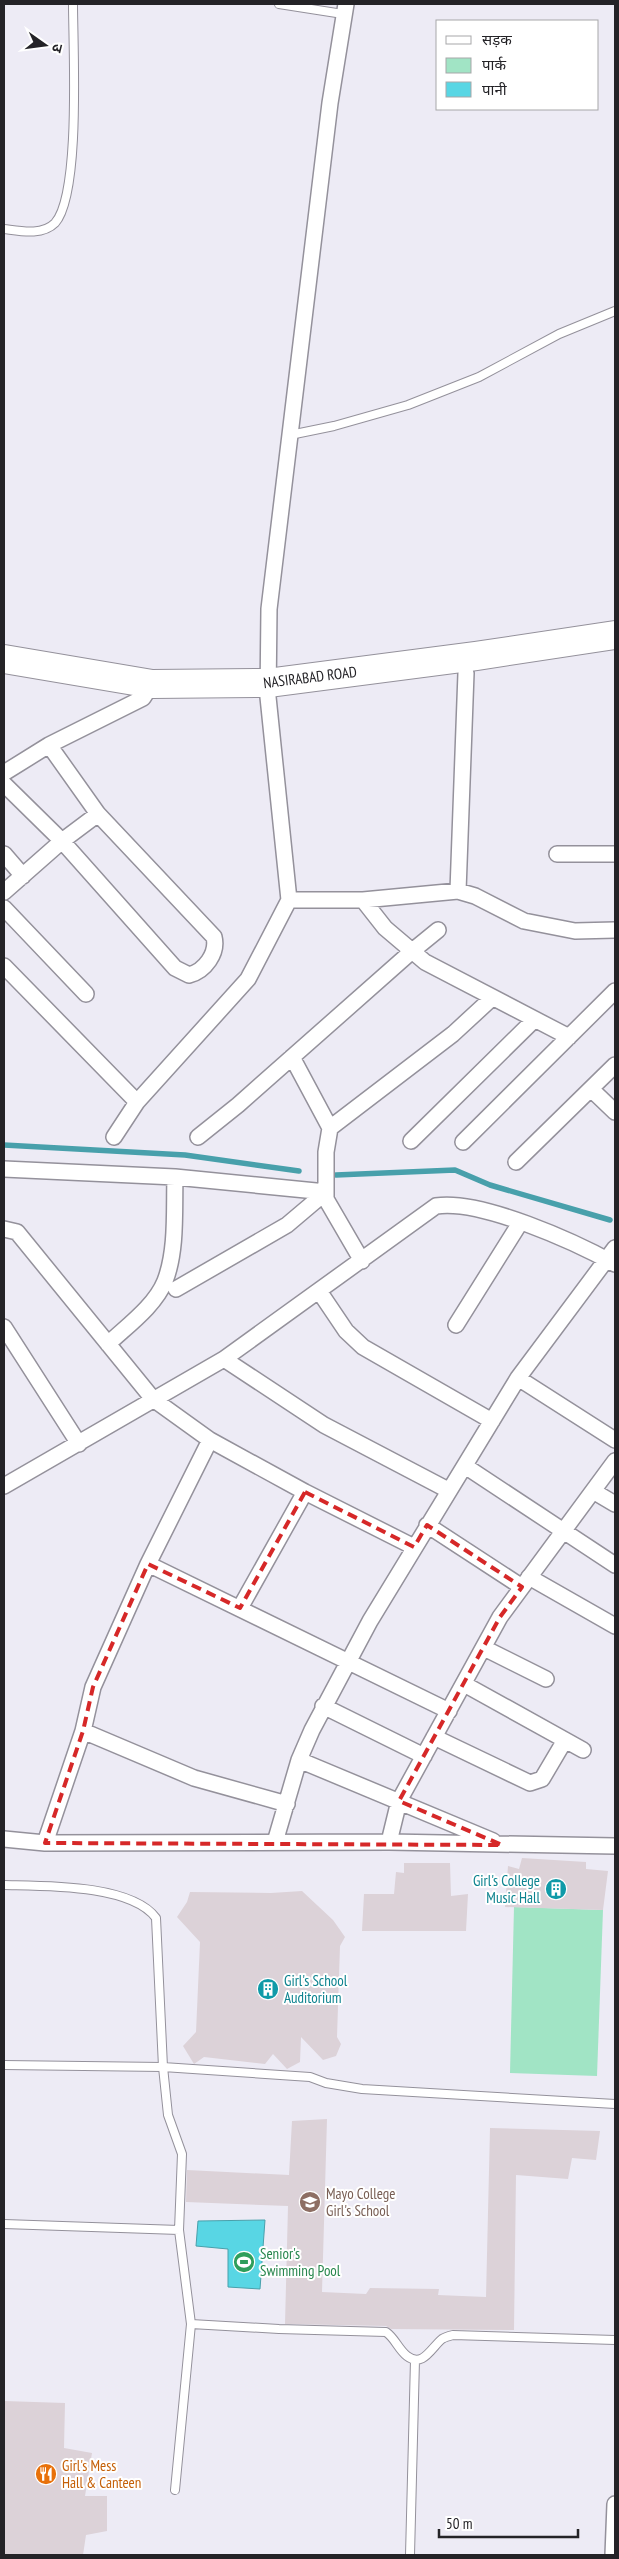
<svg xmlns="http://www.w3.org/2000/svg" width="619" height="2559" font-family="'PT Sans Narrow','Noto Sans Devanagari',sans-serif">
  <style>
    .green { fill: #a1e4c5 }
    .water { fill: #58d6e4; stroke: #48a0ab }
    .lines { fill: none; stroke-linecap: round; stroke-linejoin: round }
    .stream { stroke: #48a0ab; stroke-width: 5.5 }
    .building { fill: #dcd2d8 }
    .lane-casing { stroke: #94919b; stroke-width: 10 }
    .street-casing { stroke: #94919b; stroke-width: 18 }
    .highway-casing { stroke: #94919b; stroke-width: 30 }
    .lane { stroke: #fff; stroke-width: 8 }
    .street { stroke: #fff; stroke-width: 15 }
    .highway { stroke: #fff; stroke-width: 28 }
    .marked { fill: none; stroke: #d62828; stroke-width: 4; stroke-dasharray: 10 6; stroke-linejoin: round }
    .labels { text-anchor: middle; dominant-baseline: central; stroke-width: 4; stroke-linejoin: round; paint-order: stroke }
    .street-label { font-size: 15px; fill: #242327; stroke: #fff }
    .culture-label { font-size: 15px; fill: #0d838f; stroke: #fff; text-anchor: end }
    .education-label { font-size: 15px; fill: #785e54; stroke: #fff; text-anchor: start }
    .leisure-label { font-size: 15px; fill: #27864d; stroke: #fff; text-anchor: start }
    .food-label { font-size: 15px; fill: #c56008; stroke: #fff; text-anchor: start }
  </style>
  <rect width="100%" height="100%" fill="#edebf5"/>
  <path class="green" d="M514,1907L603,1910L597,2076L510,2073Z"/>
  <path class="water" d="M265,2220L260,2289L228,2287V2249L196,2246L198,2221Z"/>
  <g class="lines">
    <path class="stream" d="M4,1145L185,1155L299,1171
      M336,1175L455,1170L490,1185L610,1220"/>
  </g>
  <path class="building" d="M522,1858L586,1862V1869L608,1871L603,1910L505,1907L508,1866L519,1869Z
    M404,1863H450L451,1896L468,1894L466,1931H362L364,1894H394L396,1872L404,1873Z
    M302,1891L333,1920L345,1937L340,1946L337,2037L341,2044L336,2056L323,2060L301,2037L300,2062L287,2069L273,2054L265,2064L204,2057L194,2064L183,2046L196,2032L200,1942L177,1917L187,1902L190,1892L271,1893Z
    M327,2119L322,2292L366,2294L370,2288L439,2289L438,2295L486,2297L490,2128L600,2131L596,2160L572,2158L568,2179L516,2175L514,2330L391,2329L386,2326L285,2324L288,2206L186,2202L187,2170L289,2175L292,2121Z
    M4,2401L65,2403L64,2448L92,2453L85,2496H107V2531L86,2535L83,2555H4Z"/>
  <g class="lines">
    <g class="lane-casing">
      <path id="lane" d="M279,4L343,14
        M4,229C20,231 42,236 55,223C81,194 73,47 73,4
        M290,435L334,426L408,405L479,377L559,334L615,311
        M4,1885C43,1886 131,1884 156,1918L163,2067L168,2115L182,2154L179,2230L191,2324L175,2490
        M4,2065L163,2067L310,2077L326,2083L362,2089L615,2104
        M4,2224L179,2230
        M191,2324L279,2329L386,2332C395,2338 398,2349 407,2356C423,2368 431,2348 442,2339C445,2337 449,2336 453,2335L615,2340
        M410,2555L415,2360"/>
    </g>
    <g class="street-casing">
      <path id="street" d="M346,4L330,103L269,609L268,697L289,900H363L458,891L475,896L524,921L575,931L615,930
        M4,773L49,745L143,698L152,684
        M4,784L62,841L175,968L189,975C205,971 218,953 214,937L98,814L49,745
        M4,854L23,876
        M557,854H615
        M458,891L466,673
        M4,892L62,841L98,814
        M363,900L385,928L425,962L569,1037
        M4,908L86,994
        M4,966L137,1102
        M292,1057L330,1128L326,1152V1199L362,1261
        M591,1089L615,1112
        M330,1128L453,1034L492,998
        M114,1137L137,1102L248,979L289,900
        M198,1137L238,1105L411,952L438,930
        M411,1141L534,1020
        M463,1142L615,991
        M516,1162L615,1065
        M4,1169L175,1177L326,1192
        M4,1229L17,1232L153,1399L210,1440L148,1564L93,1687L83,1731L45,1843
        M176,1289L287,1225L326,1192
        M319,1291L346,1331L363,1347L492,1421
        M456,1325L520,1223
        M4,1327L79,1444
        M108,1344C127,1326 155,1306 165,1281C177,1250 174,1210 175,1177
        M224,1359L324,1425L448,1490
        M518,1378L615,1440
        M210,1440L305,1492L414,1547
        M465,1466L615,1565
        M4,1486L224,1359L436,1206C481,1199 575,1242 615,1264
        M593,1491L615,1504
        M427,1525L522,1587
        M148,1564L449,1711
        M529,1577L615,1626
        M240,1608L305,1492
        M484,1648L546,1679
        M464,1684L583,1750
        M323,1706L424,1756
        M83,1731L194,1778L287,1804
        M434,1737L530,1783L542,1779L565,1740
        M299,1760L493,1841
        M4,1839L45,1843L389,1842L615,1846
        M275,1842L299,1760L312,1730L370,1621L518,1378L615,1248
        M389,1842L399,1801L500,1617L615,1461
        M613,2555L615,2504"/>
    </g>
    <g class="highway-casing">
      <path id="highway" d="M4,659L152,684L268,683L476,656L615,635"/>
    </g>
    <use href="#lane" class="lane"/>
    <use href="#street" class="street"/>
    <use href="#highway" class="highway"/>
  </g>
  <path class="marked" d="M305,1492L414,1547L427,1525L522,1587L500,1617L399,1801L502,1845L45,1843L83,1731L93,1687L148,1564L240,1608Z"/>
  <defs>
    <g id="building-disc" transform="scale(1.125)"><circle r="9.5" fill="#0f9aa8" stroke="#fff"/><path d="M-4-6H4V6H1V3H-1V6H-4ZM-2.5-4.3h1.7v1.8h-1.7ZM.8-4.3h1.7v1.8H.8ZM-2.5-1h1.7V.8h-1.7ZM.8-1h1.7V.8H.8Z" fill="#fff"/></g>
    <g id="school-disc" transform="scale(1.125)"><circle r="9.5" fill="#8d6e63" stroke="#fff"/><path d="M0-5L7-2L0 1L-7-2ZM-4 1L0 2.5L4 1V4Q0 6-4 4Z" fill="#fff"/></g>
    <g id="stadium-disc" transform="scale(1.125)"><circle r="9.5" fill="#2e9e5b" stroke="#fff"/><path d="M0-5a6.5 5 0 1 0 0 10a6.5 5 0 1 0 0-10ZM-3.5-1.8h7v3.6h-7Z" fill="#fff"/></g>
    <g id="restaurant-disc" transform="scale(1.125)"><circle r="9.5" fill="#e8710a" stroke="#fff"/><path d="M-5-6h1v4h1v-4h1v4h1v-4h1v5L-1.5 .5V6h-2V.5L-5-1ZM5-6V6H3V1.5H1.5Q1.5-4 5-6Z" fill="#fff"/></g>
  </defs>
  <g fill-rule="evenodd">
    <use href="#building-disc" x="556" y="1889"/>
    <use href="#building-disc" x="268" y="1989"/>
    <use href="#school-disc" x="310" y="2202"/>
    <use href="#stadium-disc" x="244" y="2262"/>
    <use href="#restaurant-disc" x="46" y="2474"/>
  </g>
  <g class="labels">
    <g class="street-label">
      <text transform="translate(310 677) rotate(-7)">NASIRABAD ROAD</text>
    </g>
    <g class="culture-label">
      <text x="540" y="1880">Girl's College<tspan x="540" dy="17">Music Hall</tspan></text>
      <text x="284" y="1980" text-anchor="start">Girl's School<tspan x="284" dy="17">Auditorium</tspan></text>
    </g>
    <g class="education-label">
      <text x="326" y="2193">Mayo College<tspan x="326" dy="17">Girl's School</tspan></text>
    </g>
    <g class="leisure-label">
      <text x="260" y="2253">Senior's<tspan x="260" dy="17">Swimming Pool</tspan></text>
    </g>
    <g class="food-label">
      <text x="62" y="2465">Girl's Mess<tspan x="62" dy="17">Hall &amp; Canteen</tspan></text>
    </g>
  </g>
  <rect width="619" height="2559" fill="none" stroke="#242327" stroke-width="10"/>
  <rect x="436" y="20" width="162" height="90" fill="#ffffff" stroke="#a7a7a9"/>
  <rect x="446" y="36" width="25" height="8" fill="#ffffff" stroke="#a7a7a9"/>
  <text x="482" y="45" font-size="15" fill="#242327">सड़क</text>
  <rect x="446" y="58" width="25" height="15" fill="#a1e4c5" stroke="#a7a7a9"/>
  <text x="482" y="70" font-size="15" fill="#242327">पार्क</text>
  <rect x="446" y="82" width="25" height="15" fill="#58d6e4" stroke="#a7a7a9"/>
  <text x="482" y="95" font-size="15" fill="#242327">पानी</text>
  <g transform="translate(45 45) rotate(104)" stroke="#ffffff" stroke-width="4" paint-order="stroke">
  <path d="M0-4L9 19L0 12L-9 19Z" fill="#242327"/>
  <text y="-8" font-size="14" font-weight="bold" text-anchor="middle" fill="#242327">उ</text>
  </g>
  <path d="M439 2529v8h139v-8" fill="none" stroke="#242327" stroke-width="2.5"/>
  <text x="446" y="2529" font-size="15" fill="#242327" stroke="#ffffff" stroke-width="4" paint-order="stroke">50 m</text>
</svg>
